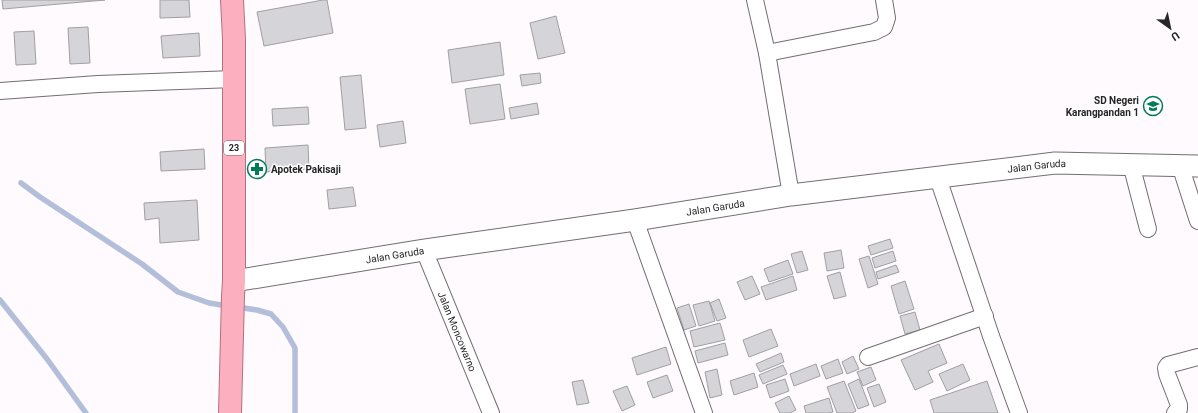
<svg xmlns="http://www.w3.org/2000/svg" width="1198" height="413" font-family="Roboto,sans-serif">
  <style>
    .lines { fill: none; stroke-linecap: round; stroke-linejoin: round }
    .stream { stroke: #b3bfda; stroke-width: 5.5 }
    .building { fill: #d5d4d8; stroke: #a09fa3 }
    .minor-casing { stroke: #726e71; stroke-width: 18 }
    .tertiary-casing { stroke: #726e71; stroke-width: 23 }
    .trunk-casing { stroke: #b1727e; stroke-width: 24 }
    .minor { stroke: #fff; stroke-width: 16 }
    .tertiary { stroke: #fff; stroke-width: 21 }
    .trunk { stroke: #fcafbe; stroke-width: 22 }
    .labels { text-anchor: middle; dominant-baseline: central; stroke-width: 3; stroke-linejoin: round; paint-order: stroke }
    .shield { fill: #fff; stroke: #686668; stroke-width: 1 }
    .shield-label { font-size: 9px; font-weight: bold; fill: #272527 }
    .poi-label { font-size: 10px; font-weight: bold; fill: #272527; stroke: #fff; text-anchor: end }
    .street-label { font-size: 10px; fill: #272527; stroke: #fff }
  </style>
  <rect width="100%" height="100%" fill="#fefafd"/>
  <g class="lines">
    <path class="stream" d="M21,183L40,197L142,264L178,292L209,303L228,306
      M0,300L47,359L86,413
      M237,307L257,310L271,314L283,327L295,348V413"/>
  </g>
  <path class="building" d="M2,0H105L3,9Z
    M160,0H189L190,17L160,18Z
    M323,0H327L333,33L264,46L257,12Z
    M556,16L565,53L538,59L530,23Z
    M88,27L90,63L70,64L68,28Z
    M34,31L36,64L16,65L14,32Z
    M199,33L200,56L163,58L161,36Z
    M500,42L504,75L452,83L448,50Z
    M540,73L541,83L522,86L520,75Z
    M361,75L366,128L345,130L340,77Z
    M500,84L505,119L470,124L465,89Z
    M537,103L539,114L511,119L509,108Z
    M308,107L309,124L273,126L272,109Z
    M403,121L406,143L380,147L377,125Z
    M308,145L309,169L266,172L265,148Z
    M204,149L205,169L161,171L160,152Z
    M353,187L356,206L329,209L327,190Z
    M197,200L199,240L160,243L159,218L145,220L144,203Z
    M890,239L893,248L871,255L868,246Z
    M841,250L844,268L827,271L824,253Z
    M802,251L808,270L797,273L791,254Z
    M893,251L896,261L875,268L872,258Z
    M869,256L878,284L868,288L859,259Z
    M788,260L793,274L769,282L764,269Z
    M896,265L899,272L878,279L876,272Z
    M840,272L846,296L834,299L827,276Z
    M752,276L760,294L745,300L737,282Z
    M793,276L797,290L766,300L761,287Z
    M905,281L914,309L899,314L891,286Z
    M719,299L726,318L717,321L710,303Z
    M709,301L715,321L699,326L693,305Z
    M689,304L696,326L684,330L677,308Z
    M915,312L920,330L905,334L900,316Z
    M720,323L725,340L694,347L690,331Z
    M771,329L778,346L749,357L743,340Z
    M725,343L728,355L698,363L695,351Z
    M939,344L947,363L928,371L933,382L915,390L901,360Z
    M666,347L671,364L637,375L632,358Z
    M781,353L784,362L760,372L756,364Z
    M853,356L859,369L847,374L842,362Z
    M838,359L843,373L826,379L821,366Z
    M816,364L820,376L794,386L790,374Z
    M963,364L970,380L947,391L939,374Z
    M783,365L787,374L763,384L759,375Z
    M871,367L876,380L863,386L857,372Z
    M717,369L722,395L710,398L705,372Z
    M754,373L758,387L734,395L730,381Z
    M667,375L673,391L653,398L647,382Z
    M785,379L789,391L770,398L766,385Z
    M859,379L869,405L858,409L848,384Z
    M583,380L589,403L577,405L572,382Z
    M844,381L856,411L852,413H837L827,387Z
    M987,381L998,413H934L930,400Z
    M879,384L886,402L874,407L867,388Z
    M627,386L635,405L622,411L613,391Z
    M789,396L796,410L790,413H780L775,403Z
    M829,398L833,412L829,413H806L804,406Z"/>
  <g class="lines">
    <g class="minor-casing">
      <g id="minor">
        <path d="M755,0L767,53L791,195"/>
        <path d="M767,53L874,32L884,27L887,18L884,0"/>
        <path d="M0,91L98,84L234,79"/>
        <path d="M1131,164L1148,229"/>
        <path d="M1180,165L1198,221"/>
        <path d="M938,178L991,336L1019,413"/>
        <path d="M635,220L704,413"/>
        <path id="s1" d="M424,250L491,413"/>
        <path d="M868,357L985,316"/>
        <path d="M1175,413L1179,409V405L1167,374L1166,368L1168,365L1198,357"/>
      </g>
    </g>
    <g class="tertiary-casing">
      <g id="tertiary">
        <path id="s2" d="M234,281L424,250L635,220L791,195L1055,163L1198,166"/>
      </g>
    </g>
    <g class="trunk-casing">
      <path id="trunk" d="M230,413L233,296L234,281V39L232,0"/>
    </g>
    <use href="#minor" class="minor"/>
    <use href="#tertiary" class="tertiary"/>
    <use href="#trunk" class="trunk"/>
  </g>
  <defs>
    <g id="school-ring" transform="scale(1)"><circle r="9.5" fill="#fff" stroke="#017a57" stroke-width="1.5"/><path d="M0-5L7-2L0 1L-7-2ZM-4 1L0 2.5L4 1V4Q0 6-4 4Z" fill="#017a57"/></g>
    <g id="pharmacy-ring" transform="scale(1)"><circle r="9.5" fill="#fff" stroke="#017a57" stroke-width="1.5"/><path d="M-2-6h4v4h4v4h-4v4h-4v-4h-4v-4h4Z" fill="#017a57"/></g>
  </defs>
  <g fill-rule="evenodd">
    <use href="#school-ring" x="1153" y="106"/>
    <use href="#pharmacy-ring" x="257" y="169"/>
  </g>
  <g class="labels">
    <rect class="shield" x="224" y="141" width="20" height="14" rx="3"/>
    <g class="shield-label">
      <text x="234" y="148">23</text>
    </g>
    <g class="poi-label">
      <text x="1139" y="100">SD Negeri<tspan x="1139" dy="12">Karangpandan 1</tspan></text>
      <text x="271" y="169" text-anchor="start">Apotek Pakisaji</text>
    </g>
    <g class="street-label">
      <text stroke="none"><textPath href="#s2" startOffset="811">Jalan Garuda</textPath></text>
      <text stroke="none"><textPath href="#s2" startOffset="487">Jalan Garuda</textPath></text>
      <text stroke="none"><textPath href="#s2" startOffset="163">Jalan Garuda</textPath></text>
      <text stroke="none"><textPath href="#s1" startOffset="88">Jalan Moncowarno</textPath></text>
    </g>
  </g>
  <g transform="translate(1170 28) rotate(147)" stroke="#ffffff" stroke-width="3" paint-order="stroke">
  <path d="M0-3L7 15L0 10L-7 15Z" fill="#272527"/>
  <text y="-6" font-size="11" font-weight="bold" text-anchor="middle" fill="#272527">U</text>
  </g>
</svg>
